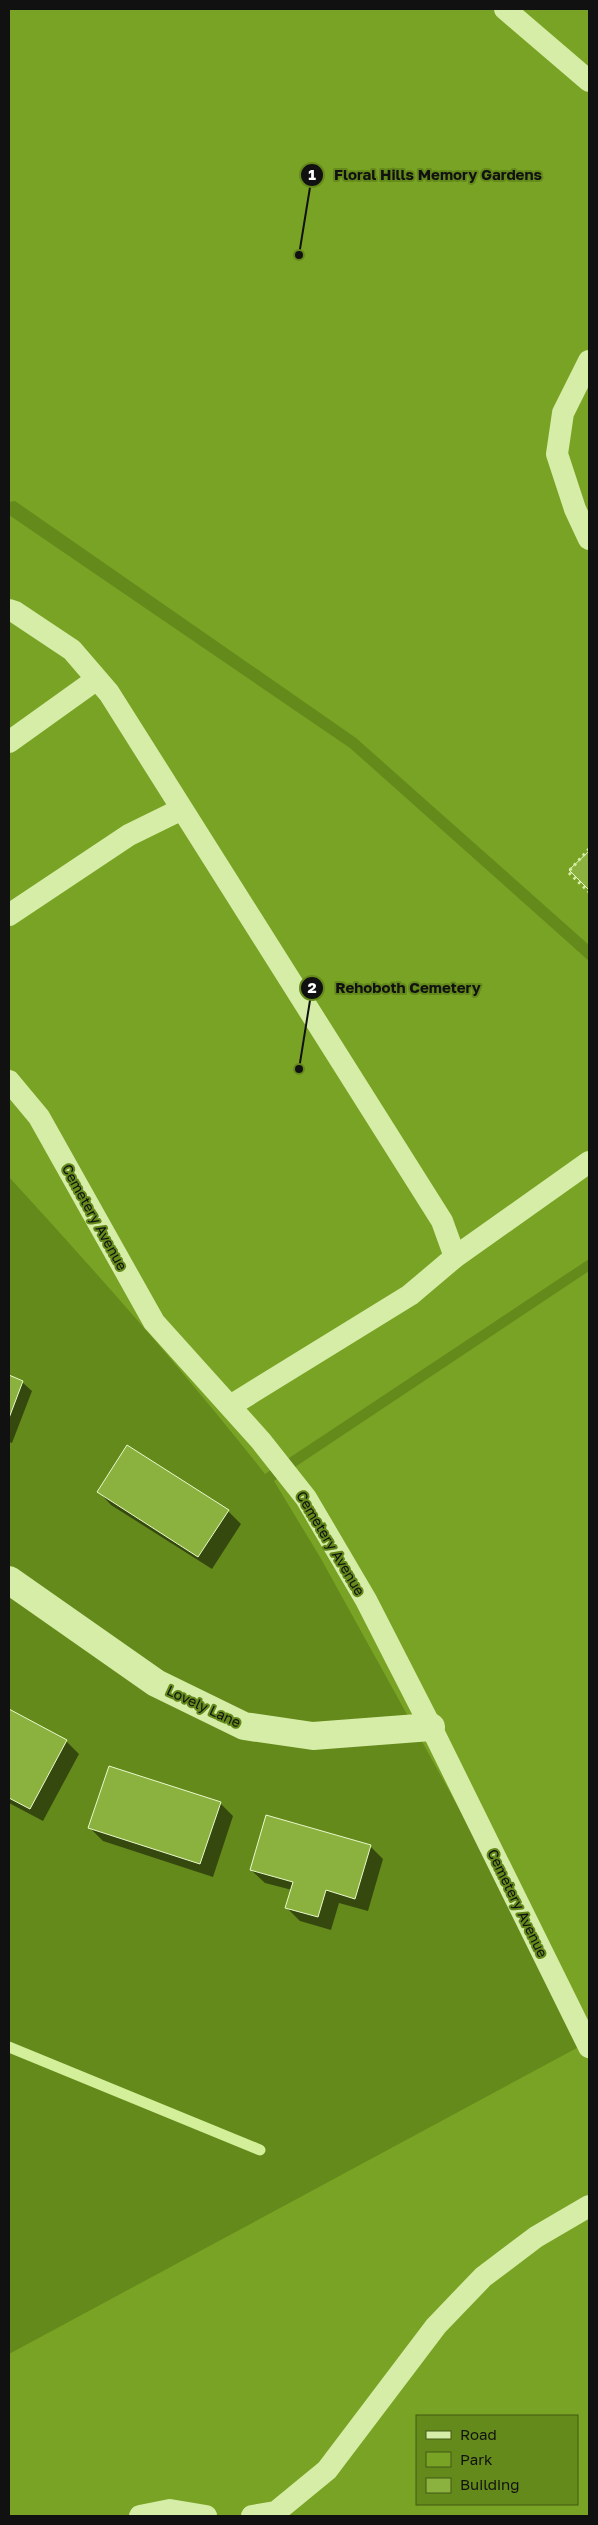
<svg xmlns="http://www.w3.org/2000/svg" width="598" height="2525" font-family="'Golos Text',sans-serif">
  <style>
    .green { fill: #79a324; fill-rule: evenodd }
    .shadow { fill: #0007 }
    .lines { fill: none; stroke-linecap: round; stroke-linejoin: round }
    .stream { stroke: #d3ef99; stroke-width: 11 }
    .building { fill: #8bb23f; stroke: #eaf9cc }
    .path { stroke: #d5eda6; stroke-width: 3; stroke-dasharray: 2.5 4; stroke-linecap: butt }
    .service { stroke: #d5eda6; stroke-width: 22 }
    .minor { stroke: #d5eda6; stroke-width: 28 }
    .labels { text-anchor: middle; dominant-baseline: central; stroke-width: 4; stroke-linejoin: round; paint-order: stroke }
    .street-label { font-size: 14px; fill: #111; stroke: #648a1b }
    .leader { fill: none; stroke: #111; stroke-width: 2 }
    .callout-dot { fill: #111; stroke: #648a1b; stroke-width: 2 }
    .mark-label { font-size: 15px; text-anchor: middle; font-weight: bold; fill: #fff }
    .callout-label { font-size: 15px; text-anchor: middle; font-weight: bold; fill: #111; stroke: #648a1b; stroke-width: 4; stroke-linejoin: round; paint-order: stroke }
  </style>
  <rect width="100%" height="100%" fill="#648a1b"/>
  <path class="green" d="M9,9H589V945L356,738L15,501L9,502Z
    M9,515L350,748L589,961V1259L265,1474C184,1371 97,1273 9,1177Z
    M589,1271V2516H9V2354L588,2042L320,1557L274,1481ZM417,2416H577V2504H417Z"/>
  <path class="shadow" d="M9,1376L22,1382L32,1391L12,1443L9,1442Z
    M98,1491L228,1511L241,1524L212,1569L111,1505Z
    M9,1711L66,1741L79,1754L43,1821L9,1803Z
    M220,1803L233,1816L213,1877L103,1841L90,1828Z
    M370,1846L383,1859L368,1911L339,1903L331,1930L300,1921L286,1907L292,1890L265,1883L251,1870Z"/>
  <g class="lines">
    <path class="stream" d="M9,2047L260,2150"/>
  </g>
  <path class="building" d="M589,851V890L569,870Z
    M9,1375L23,1381L9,1418Z
    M127,1445L229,1510L198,1557L97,1492Z
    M9,1709L67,1740L30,1809L9,1798Z
    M109,1766L221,1802L200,1864L88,1828Z
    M266,1815L371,1845L355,1899L326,1890L318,1917L285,1908L293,1882L250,1870Z"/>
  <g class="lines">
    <path class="path" d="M589,849L568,872L589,892"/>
    <path class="service" d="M505,9L589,81
      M589,361L563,413L557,454L575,509L589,539
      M9,610L15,612L72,650L109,693L442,1221L455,1257
      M9,742L97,679
      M9,915L129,835L182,809
      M9,1081L39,1117L154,1322L261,1441L306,1498L366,1600L431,1727L589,2047
      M230,1406L410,1295L455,1257L589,1162
      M140,2516L170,2510L206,2516
      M252,2516L275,2512
      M271,2516L327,2470L436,2326L483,2277L536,2237L589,2206"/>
    <path class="minor" d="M9,1580L156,1683L244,1726L313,1736L431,1727"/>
  </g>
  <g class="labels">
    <g class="street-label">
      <text transform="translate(95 1217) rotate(61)">Cemetery Avenue</text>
      <text transform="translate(331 1543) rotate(59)">Cemetery Avenue</text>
      <text transform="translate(204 1706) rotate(25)">Lovely Lane</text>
      <text transform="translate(518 1903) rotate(64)">Cemetery Avenue</text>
    </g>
  </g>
  <path class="leader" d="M299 255L312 175M299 1069L312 988"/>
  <g class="callout-dot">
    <circle cx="299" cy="255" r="5"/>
    <circle cx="299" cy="1069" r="5"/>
    <circle cx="312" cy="175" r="12"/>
    <circle cx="312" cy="988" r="12"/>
  </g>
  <g class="mark-label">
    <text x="312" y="180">1</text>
    <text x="312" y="993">2</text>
  </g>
  <g class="callout-label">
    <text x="438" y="180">Floral Hills Memory Gardens</text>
    <text x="408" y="993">Rehoboth Cemetery</text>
  </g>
  <rect width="598" height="2525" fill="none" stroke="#111111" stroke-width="20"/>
  <rect x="416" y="2415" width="162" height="90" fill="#648a1b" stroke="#435a17"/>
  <rect x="426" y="2431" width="25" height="8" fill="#d5eda6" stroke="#435a17"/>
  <text x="460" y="2440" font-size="15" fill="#111111">Road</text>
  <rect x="426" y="2452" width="25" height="15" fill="#79a324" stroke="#435a17"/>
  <text x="460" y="2465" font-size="15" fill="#111111">Park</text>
  <rect x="426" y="2478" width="25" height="15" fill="#8bb23f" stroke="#435a17"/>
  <text x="460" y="2490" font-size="15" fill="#111111">Building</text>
</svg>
